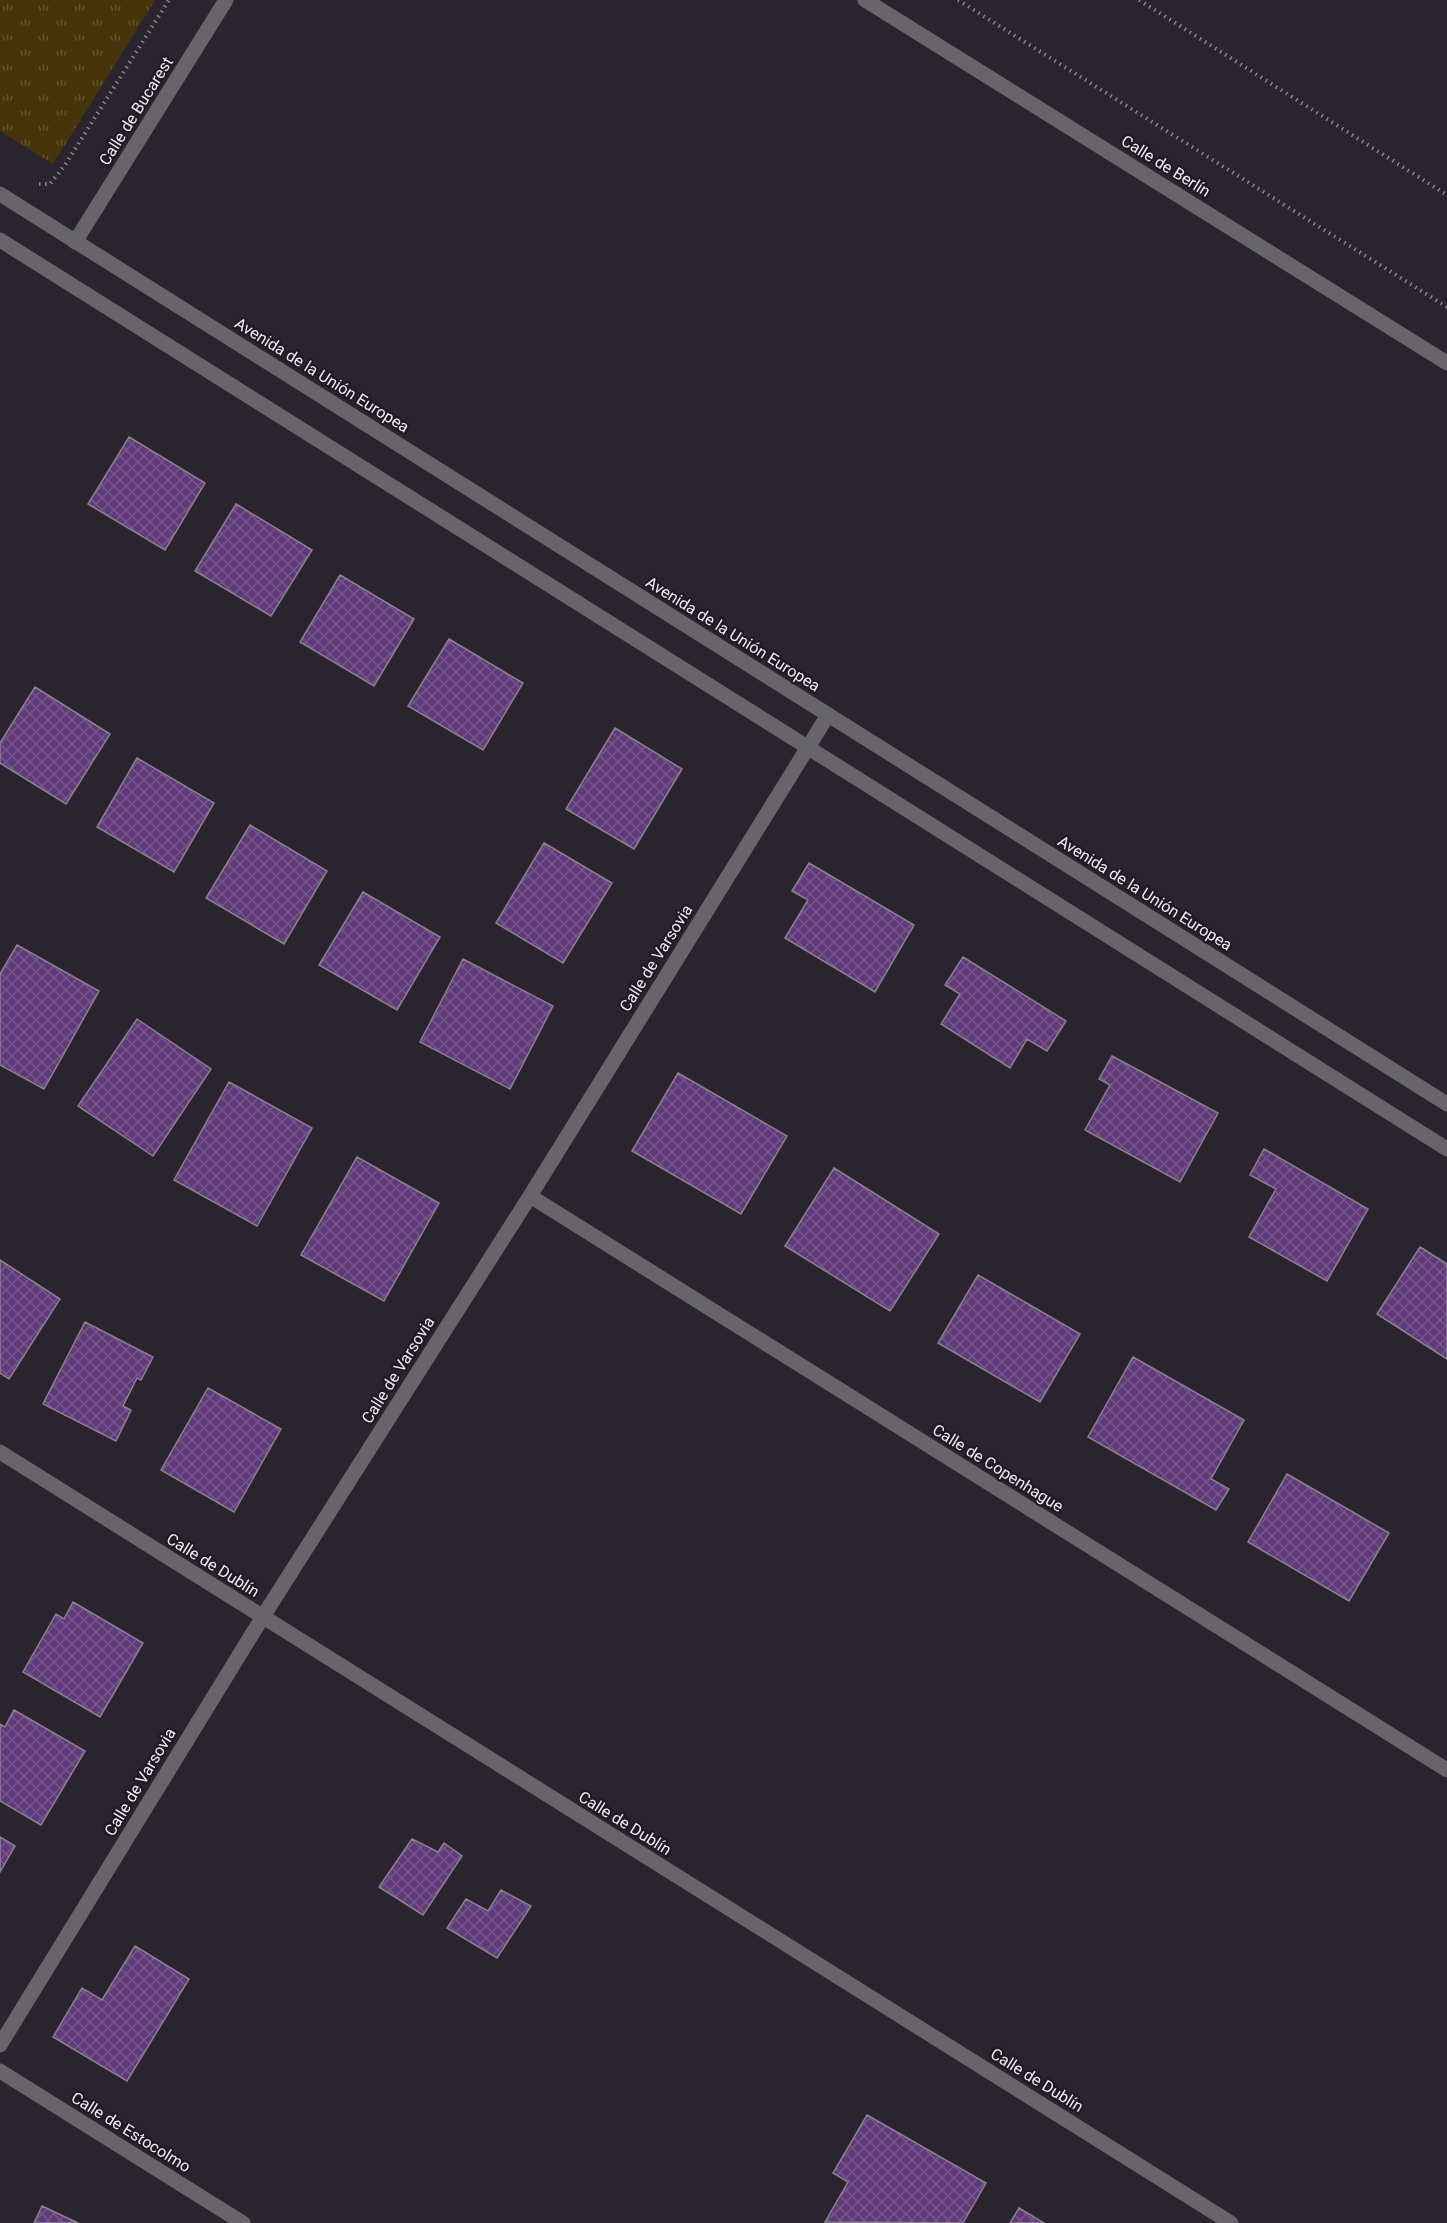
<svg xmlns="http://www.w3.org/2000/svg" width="1447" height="2223" font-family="Roboto,sans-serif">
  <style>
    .park { fill: url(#park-tufts) }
    .building { fill: url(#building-cross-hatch); stroke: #89828e; stroke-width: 1.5 }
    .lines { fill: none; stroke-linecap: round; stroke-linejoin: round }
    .path { stroke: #8a858d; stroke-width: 4; stroke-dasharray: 1.5 4.5; stroke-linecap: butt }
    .minor { stroke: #676569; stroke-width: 15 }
    .tertiary { stroke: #676569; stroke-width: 15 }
    .labels { text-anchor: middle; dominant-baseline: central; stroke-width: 4.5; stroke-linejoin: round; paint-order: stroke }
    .street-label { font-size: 16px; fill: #f1edf4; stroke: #201b23 }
  </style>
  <defs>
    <pattern id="park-tufts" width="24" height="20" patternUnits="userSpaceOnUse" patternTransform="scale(1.5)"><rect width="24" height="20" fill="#46350a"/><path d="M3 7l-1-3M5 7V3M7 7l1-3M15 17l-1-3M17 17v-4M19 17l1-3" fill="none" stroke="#61532e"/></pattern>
    <pattern id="building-cross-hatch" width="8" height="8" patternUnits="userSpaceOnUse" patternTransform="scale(1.5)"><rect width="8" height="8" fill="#603979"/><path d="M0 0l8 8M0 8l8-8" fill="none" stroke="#77568d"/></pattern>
  </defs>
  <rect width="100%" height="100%" fill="#29242d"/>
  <path class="park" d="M0,0H155L53,164L0,131Z"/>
  <path class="building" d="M129,437L205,483L165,550L88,504Z
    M236,504L312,550L271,616L195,571Z
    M340,575L414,619L374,686L300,642Z
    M449,639L523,683L483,750L408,706Z
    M35,687L110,734L66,804L0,763V743Z
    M615,728L682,769L634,849L566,809Z
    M137,758L214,803L174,872L97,827Z
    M250,825L327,871L284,944L206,898Z
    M544,843L612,883L563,963L496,923Z
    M809,863L914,925L875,992L785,938L808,900L792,891Z
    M363,892L440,937L397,1010L319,965Z
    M17,945L99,991L44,1089L0,1065V974Z
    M963,957L1066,1021L1047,1051L1027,1039L1010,1068L941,1024L960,994L945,985Z
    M463,959L553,1006L510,1089L420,1042Z
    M137,1019L211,1069L153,1156L78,1106Z
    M1112,1056L1218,1113L1180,1182L1085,1130L1110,1085L1099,1079Z
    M678,1073L787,1136L741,1214L632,1151Z
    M229,1082L312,1128L257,1226L174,1180Z
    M1264,1149L1368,1209L1327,1281L1249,1237L1276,1189L1250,1175Z
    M357,1157L439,1203L384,1301L301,1255Z
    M834,1168L939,1234L890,1311L785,1246Z
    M1420,1247L1447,1264V1359L1377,1314Z
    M0,1260L60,1299L9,1379L0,1373Z
    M978,1275L1080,1334L1040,1402L938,1343Z
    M85,1322L153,1357L141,1380L137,1378L123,1406L131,1410L116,1441L43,1404Z
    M1133,1357L1244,1420L1211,1479L1229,1489L1216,1510L1088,1437Z
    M208,1388L281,1429L234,1512L161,1470Z
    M1287,1474L1389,1533L1349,1601L1248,1542Z
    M73,1602L143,1643L100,1717L23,1672L56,1614L64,1619Z
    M14,1710L85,1751L41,1825L0,1801V1724L5,1727Z
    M0,1837L15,1846L0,1872Z
    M412,1839L438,1852L444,1843L462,1856L423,1915L379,1887Z
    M501,1890L531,1906L497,1958L447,1928L466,1899L488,1911Z
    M135,1946L189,1979L127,2081L53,2037L82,1988L102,2000Z
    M867,2115L986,2183L963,2223L825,2222L848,2182L833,2173Z
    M42,2206L78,2223H34Z
    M1019,2208L1044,2223H1010Z"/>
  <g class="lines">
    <path class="path" d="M958,0L1447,307
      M1139,0L1447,195
      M39,184H50L65,165L169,0"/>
    <path class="minor" d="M865,0L1447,363
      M75,242L226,0
      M530,1196L1447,1770
      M0,1452L1231,2223
      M0,2045L262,1618L530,1196L828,715
      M0,2071L243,2223"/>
    <path class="tertiary" d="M0,194L1447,1104
      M0,240L1447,1149"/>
  </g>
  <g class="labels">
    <g class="street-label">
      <text transform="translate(136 111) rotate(-58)">Calle de Bucarest</text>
      <text transform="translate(1166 166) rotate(32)">Calle de Berlín</text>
      <text transform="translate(322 375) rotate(32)">Avenida de la Unión Europea</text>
      <text transform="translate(733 634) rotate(32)">Avenida de la Unión Europea</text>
      <text transform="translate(1145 893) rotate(32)">Avenida de la Unión Europea</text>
      <text transform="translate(656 958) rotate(-58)">Calle de Varsovia</text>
      <text transform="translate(398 1370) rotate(-58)">Calle de Varsovia</text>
      <text transform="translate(998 1468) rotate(32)">Calle de Copenhague</text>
      <text transform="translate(213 1565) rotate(32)">Calle de Dublín</text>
      <text transform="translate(140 1782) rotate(-59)">Calle de Varsovia</text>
      <text transform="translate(625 1823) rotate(32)">Calle de Dublín</text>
      <text transform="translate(1037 2080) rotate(32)">Calle de Dublín</text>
      <text transform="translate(131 2132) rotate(32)">Calle de Estocolmo</text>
    </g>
  </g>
</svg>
